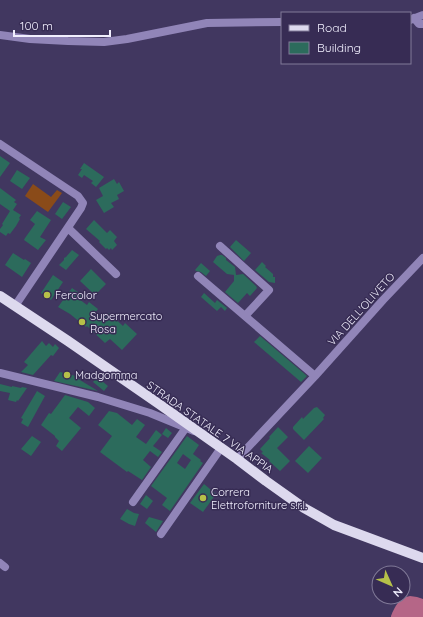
<svg xmlns="http://www.w3.org/2000/svg" width="423" height="617" font-family="Quicksand,sans-serif">
  <style>
    .green { fill: #8a4b19 }
    .water { fill: #b56687 }
    .building { fill: #2c6b5c; fill-rule: evenodd }
    .lines { fill: none; stroke-linecap: round; stroke-linejoin: round }
    .minor { stroke: #9185b8; stroke-width: 8 }
    .major { stroke: #ddd9ee; stroke-width: 10 }
    .poi-dot { fill: #b6c149; stroke: #372c54; stroke-width: 1.5 }
    .labels { text-anchor: middle; dominant-baseline: central; stroke-width: 3; stroke-linejoin: round; paint-order: stroke }
    .poi-label { font-size: 11px; fill: #f1effe; stroke: #372c54; text-anchor: start }
    .street-label { font-size: 11px; fill: #f1effe; stroke: #372c54 }
  </style>
  <rect width="100%" height="100%" fill="#413760"/>
  <path class="green" d="M33,184L51,197L57,190L62,193L48,212L25,196Z"/>
  <path class="water" d="M410,596L417,597L423,599V617H391V616C395,606 399,598 410,596Z"/>
  <path class="building" d="M0,156L10,163L0,177Z
    M84,163L104,177L96,187L91,183L93,181L84,175L82,178L78,175L82,169H80Z
    M17,170L30,178L22,189L10,181Z
    M114,179L117,184L119,182L124,191L117,195L119,199L111,203L114,207L104,213L96,200L103,196L99,188Z
    M0,188L16,200L14,202L17,204L13,210L21,215L19,218L20,219L16,226L10,234L8,233L6,236L0,232V229L3,225L2,224L10,211L0,204Z
    M63,202L71,207L62,219L55,214Z
    M37,211L51,220L40,237L46,240L38,250L24,240L25,238L35,224L30,220Z
    M94,220L107,233L110,230L117,237L114,241L117,245L112,250L111,248L109,250L107,248L106,249L99,242L100,241L86,229Z
    M236,240L251,253L244,261L230,247Z
    M72,250L79,255L66,270L59,265L64,260V258L66,257Z
    M13,253L24,260L25,259L31,263L22,277L5,265Z
    M220,255H222L226,258V260L235,267L236,275L243,274L256,286L257,288L250,296L247,293L238,303L225,292L234,281V275L227,274L213,262L217,256Z
    M262,262L266,266L265,267L273,274V277H275V283L269,282L255,270Z
    M201,263L210,271L206,276L201,272L196,271L195,270Z
    M91,269L106,284L95,295L80,281Z
    M53,275L63,282L51,300L41,293Z
    M72,288L82,295L79,299L87,305L89,302L98,309L95,313L104,319L109,313L123,326L125,323L137,334L122,350L110,339L105,343L87,326L86,327L70,314L58,307Z
    M204,293L215,303L217,300L227,308L225,311L221,307L217,311L201,297Z
    M260,336L307,376L301,382L254,342Z
    M42,341L46,346L49,343L53,347L55,344L59,348L53,356L51,355L33,375L21,372L28,365L24,362Z
    M60,372L76,376L75,377L98,391L54,381Z
    M97,377L108,386L104,391L93,382Z
    M0,384L12,387V386L21,388L22,387L27,388L18,401L17,400L16,402L8,400L10,393L0,391Z
    M37,391L45,396L28,427L21,423L23,419L21,418Z
    M65,395L88,402L95,408L89,416L78,407L69,418L81,428L62,451L56,446L59,441L55,437V436L41,425L49,413L51,414Z
    M317,407L325,415L323,418L324,419L304,440L293,429V427L302,417L303,419L314,408Z
    M109,411L117,413L132,425L137,419L145,425L136,437L146,444L156,430L162,435L153,446L162,452L158,457L150,451L143,460L151,467L142,480L128,471L127,472L100,452L112,436L98,425Z
    M278,427L288,437L277,448L290,461L280,471L269,461L270,460L261,453L263,452L260,449L270,438L269,437Z
    M166,428L172,433L168,438L162,434Z
    M32,436L41,442L31,456L21,449Z
    M187,436L199,445L193,454L201,460L200,461L203,463L170,511L162,505L167,498L151,486ZM183,454L191,460L185,469L177,463Z
    M309,446L322,458L308,473L295,461Z
    M204,484L216,494L203,512L190,503Z
    M146,495L153,501L147,509L140,504Z
    M127,509L134,513L139,514L135,526L129,524L120,519Z
    M149,517L163,521L156,532L145,523Z"/>
  <g class="lines">
    <path class="minor" d="M414,18L419,24H423
      M410,20L423,15
      M0,35L30,39L68,41L104,42L127,39L207,23L282,22
      M0,144L78,196L83,203L81,208L15,306
      M68,228L116,274
      M220,246L269,290L245,316
      M198,276L315,376
      M0,373L98,397L150,413L194,431
      M237,459L315,376L383,300L423,258
      M133,502L185,429
      M161,534L221,448
      M0,563L5,567"/>
    <path class="major" d="M0,296L68,341L159,404L237,459L266,481L304,508L334,525L423,558"/>
  </g>
  <g class="poi-dot">
    <circle cx="47" cy="295" r="4"/>
    <circle cx="82" cy="322" r="4"/>
    <circle cx="67" cy="375" r="4"/>
    <circle cx="203" cy="498" r="4"/>
  </g>
  <g class="labels">
    <g class="poi-label">
      <text x="55" y="295">Fercolor</text>
      <text x="90" y="316">Supermercato<tspan x="90" dy="13">Rosa</tspan></text>
      <text x="75" y="375">Madgomma</text>
      <text x="211" y="492">Correra<tspan x="211" dy="13">Elettroforniture s.r.l.</tspan></text>
    </g>
    <g class="street-label">
      <text transform="translate(361 309) rotate(-48)">VIA DELL'OLIVETO</text>
      <text transform="translate(210 427) rotate(35)">STRADA STATALE 7 VIA APPIA</text>
    </g>
  </g>
  <rect x="281" y="12" width="130" height="52" fill="#372c54" stroke="#817a98"/>
  <rect x="289" y="25" width="20" height="6" fill="#ddd9ee" stroke="#817a98"/>
  <text x="317" y="32" font-size="12" fill="#f1effe">Road</text>
  <rect x="289" y="42" width="20" height="12" fill="#2c6b5c" stroke="#817a98"/>
  <text x="317" y="52" font-size="12" fill="#f1effe">Building</text>
  <g transform="translate(391 585) rotate(135)"><circle r="19" fill="#372c54" stroke="#817a98"/>
  <path d="M0-3L7 15L0 10L-7 15Z" fill="#b6c149"/>
  <text y="-6" font-size="11" font-weight="bold" text-anchor="middle" fill="#f1effe">N</text>
  </g>
  <path d="M14 30v6h96v-6" fill="none" stroke="#f1effe" stroke-width="2"/>
  <text x="20" y="30" font-size="12" fill="#f1effe" stroke="#372c54" stroke-width="3" paint-order="stroke">100 m</text>
</svg>
